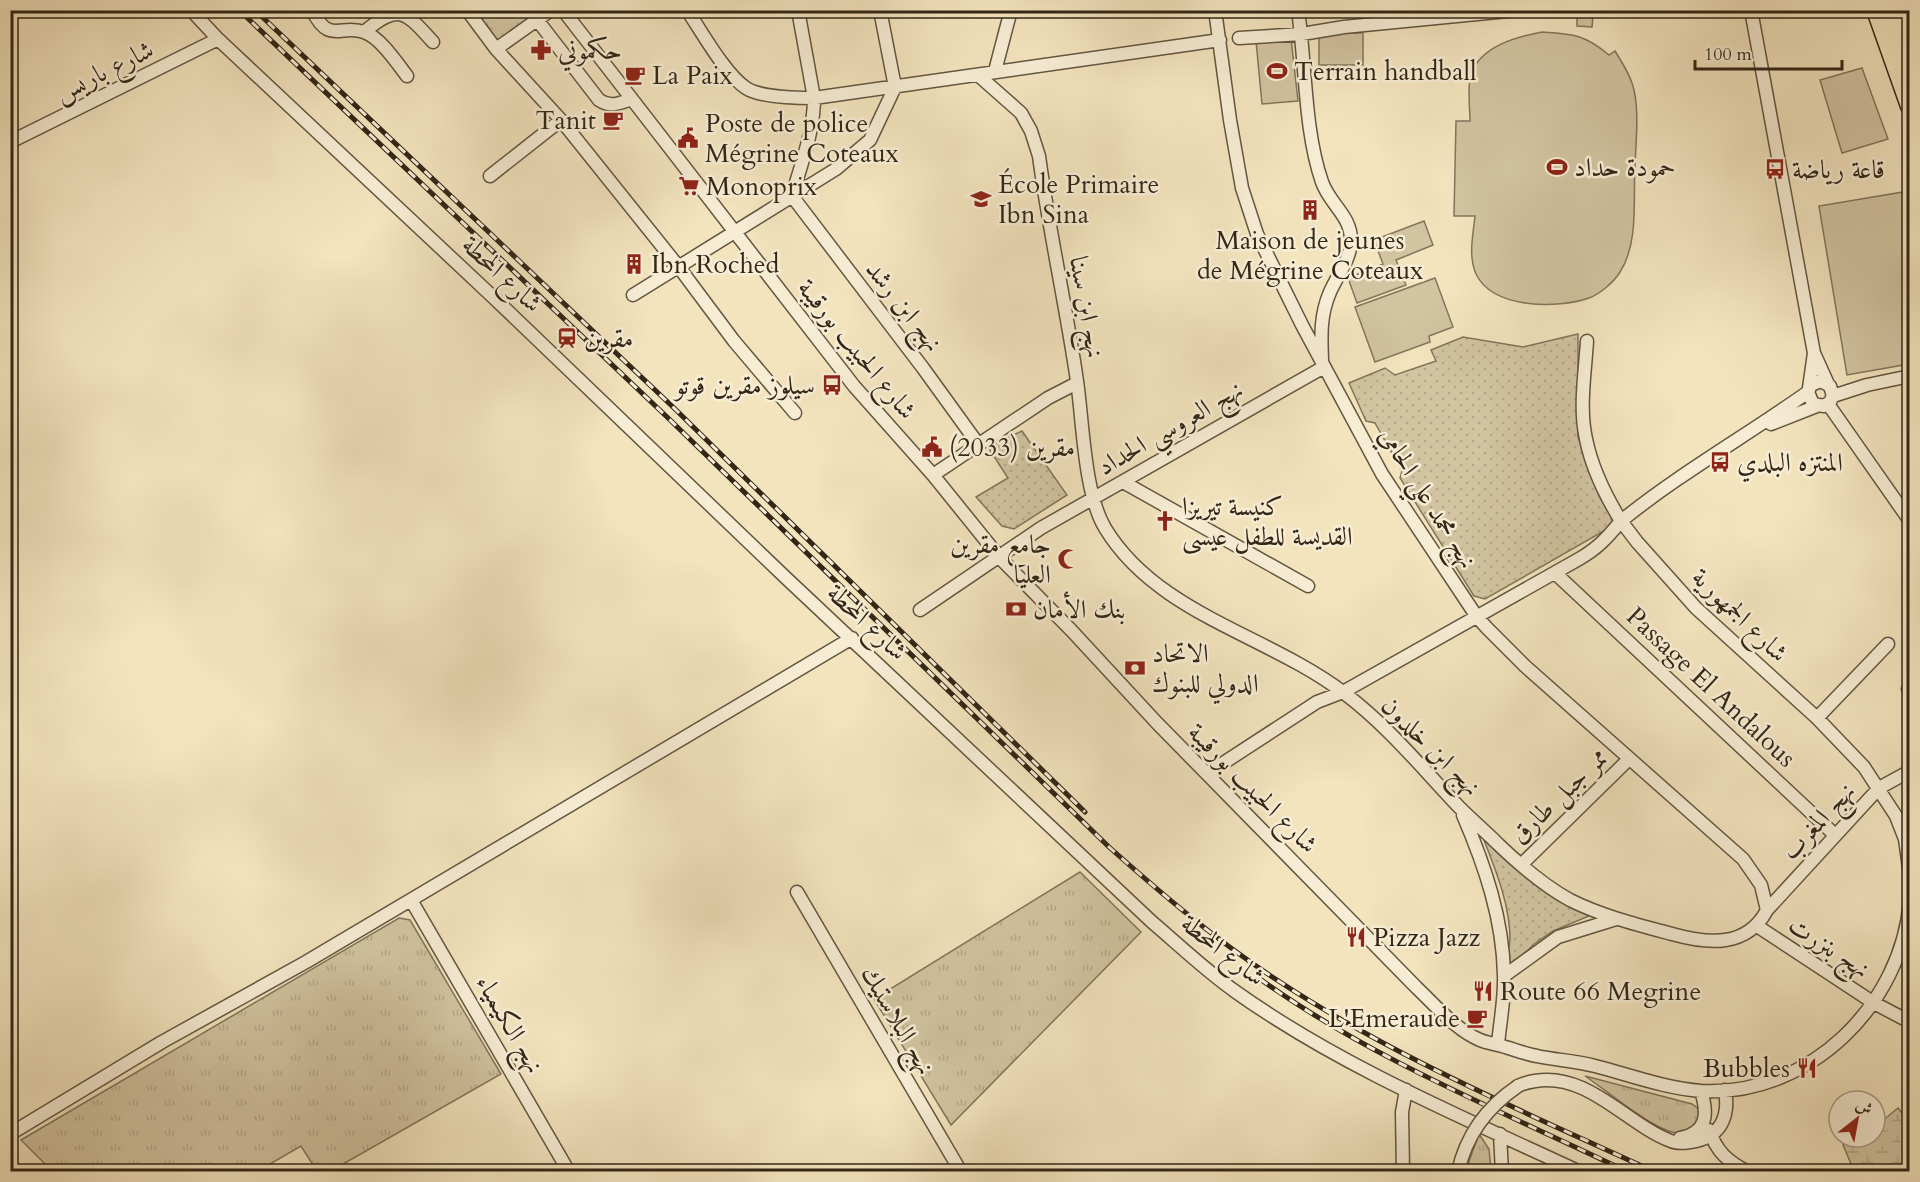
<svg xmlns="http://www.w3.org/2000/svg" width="1920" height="1182" font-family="Cardo,Amiri,serif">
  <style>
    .grass { fill: url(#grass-tufts); stroke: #82755c; stroke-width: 1.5 }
    .wetland { fill: url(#wetland-marsh); stroke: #82755c; stroke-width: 1.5 }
    .park { fill: url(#park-dots); stroke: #82755c; stroke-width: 1.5 }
    .pitch { fill: #d2c4a1; stroke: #82755c; stroke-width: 1.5 }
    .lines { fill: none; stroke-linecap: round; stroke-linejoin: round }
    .minor-casing { stroke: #625640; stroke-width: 15 }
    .highway-casing { stroke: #322616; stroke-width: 21 }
    .minor { stroke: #f7edd5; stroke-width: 12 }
    .highway { stroke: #f3e4be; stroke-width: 18 }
    .rail-casing { stroke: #322616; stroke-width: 5 }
    .rail { stroke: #f7edd5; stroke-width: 3; stroke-dasharray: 9; stroke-linecap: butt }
    .minor-bridge-casing { stroke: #625640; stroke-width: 15; stroke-linecap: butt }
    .minor-bridge { stroke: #f7edd5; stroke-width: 12 }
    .labels { text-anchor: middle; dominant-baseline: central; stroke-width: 5; stroke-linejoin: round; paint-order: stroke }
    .poi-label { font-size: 26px; fill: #322616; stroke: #f7edd5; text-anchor: start }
    .street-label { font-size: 26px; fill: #322616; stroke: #f7edd5 }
  </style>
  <defs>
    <pattern id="grass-tufts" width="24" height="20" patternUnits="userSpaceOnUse" patternTransform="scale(1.5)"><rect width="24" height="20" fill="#d2c4a1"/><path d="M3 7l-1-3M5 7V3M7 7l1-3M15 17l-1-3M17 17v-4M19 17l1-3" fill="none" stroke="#b5a88a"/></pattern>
    <pattern id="wetland-marsh" width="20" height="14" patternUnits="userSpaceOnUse" patternTransform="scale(1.5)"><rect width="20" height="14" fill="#d2c4a1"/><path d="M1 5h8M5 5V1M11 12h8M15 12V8" fill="none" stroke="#b5a88a"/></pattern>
    <pattern id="park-dots" width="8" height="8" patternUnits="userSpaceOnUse" patternTransform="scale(1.5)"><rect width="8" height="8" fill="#d2c4a1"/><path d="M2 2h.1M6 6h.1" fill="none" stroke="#b5a88a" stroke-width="1.8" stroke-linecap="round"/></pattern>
  </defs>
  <rect width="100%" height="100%" fill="#f3e4be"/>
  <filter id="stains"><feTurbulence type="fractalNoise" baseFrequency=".00333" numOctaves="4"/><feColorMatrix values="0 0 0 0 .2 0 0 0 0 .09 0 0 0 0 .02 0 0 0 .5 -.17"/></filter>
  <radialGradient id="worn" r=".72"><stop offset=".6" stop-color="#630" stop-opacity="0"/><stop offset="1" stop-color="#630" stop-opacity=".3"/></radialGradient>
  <path class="grass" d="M1080,872L1141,932L951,1125L874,999Z
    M399,918L410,920L501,1074L331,1171H317L301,1146L258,1171H52L21,1140Z
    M1585,1076L1692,1104L1700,1110L1701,1117L1693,1130C1689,1131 1684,1133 1679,1133C1656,1133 1606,1090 1585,1076Z
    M1479,1134L1489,1149L1491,1171L1465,1172Z"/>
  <path class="wetland" d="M473,11H543L502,48Z
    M1898,1108L1909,1122V1171H1854L1843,1145L1861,1137H1875V1127Z"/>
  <path class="park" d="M1578,334V437L1599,496L1616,524L1485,599L1474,596L1400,478L1402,471L1375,423L1366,421L1349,383L1385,368L1395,375L1436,361L1431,350L1463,337L1523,347Z
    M1022,431L1067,495L1014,529L1002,526L976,497L1008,478L988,447Z
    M1484,840C1516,871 1549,897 1589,916L1553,931L1534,944L1504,976C1506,964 1509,951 1510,939C1510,905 1496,871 1484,840Z"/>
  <path class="pitch" d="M1577,15L1593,16L1592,27L1577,26Z
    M1542,32C1573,34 1584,34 1609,55L1615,51C1621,61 1628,71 1632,83C1640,106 1636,140 1635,165C1633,198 1639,243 1620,272C1614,282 1600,294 1589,298C1557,309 1493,309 1476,274C1468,255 1473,236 1475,216H1454L1456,121H1470C1470,109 1467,85 1471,74C1481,46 1516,37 1542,32Z
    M1319,33H1363V65H1319Z
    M1291,38L1298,101L1262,104L1256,41Z
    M1862,68L1888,139L1842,153L1820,80Z
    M1909,191V364L1847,375L1819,206Z
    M1424,221L1433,245L1396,260L1406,285L1357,303L1348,278L1383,264L1374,240Z
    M1435,278L1453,327L1429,336L1430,342L1375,362L1355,307Z"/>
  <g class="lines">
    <g class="minor-casing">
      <path id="minor" d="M191,10L218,39L493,297L785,577L1152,922C1179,945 1206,971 1236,992C1340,1066 1464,1118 1580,1172
        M312,10C330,46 341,23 364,32C380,37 397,63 407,76
        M467,10L496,49L561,120L678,266L734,341L795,413
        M563,10L854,386L933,475L1000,558L1071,630L1157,723L1417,988C1436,1006 1456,1030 1480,1040C1487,1043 1495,1044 1502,1046C1513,1049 1525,1054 1537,1056C1556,1060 1576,1061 1595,1066C1630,1075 1664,1088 1701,1091C1809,1097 1902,1005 1910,900
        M687,10C702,32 725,74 746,88C759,97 797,98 814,98L1220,40
        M798,10L814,98C814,132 801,164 792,196L923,368L978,444
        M1215,10L1230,120L1242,188L1257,234L1302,325L1382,474L1477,617L1487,628L1525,666L1743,859L1761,885L1767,910
        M1298,10C1306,65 1304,130 1322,182C1330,205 1352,216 1351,242C1350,260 1337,276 1330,292C1320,315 1321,336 1322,360
        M1751,10L1814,353
        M538,21L599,100C611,108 620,103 632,99
        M364,32C399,3 405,11 433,42
        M1239,38L1302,34L1344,27L1518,10
        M496,49L551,10
        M995,71L1011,10
        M978,75L1021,113L1031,131L1039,156C1049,231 1066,305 1077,381C1083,422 1084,493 1105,528C1157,614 1268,635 1344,693C1388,726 1422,768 1459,807C1472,820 1486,832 1499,845C1520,865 1544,886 1570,900C1602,916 1638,925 1672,934C1708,944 1747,948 1767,910L1879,788L1910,771
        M10,142L218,39
        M490,176L561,120
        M633,295L836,169L870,140L895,87L880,10
        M1809,388L1814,353L1828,384
        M1808,392C1746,436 1679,474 1621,521L1637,542L1696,608L1817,718L1864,767L1896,816L1905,839L1910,875
        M1833,396L1830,386L1821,381L1811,385L1808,392L1813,404L1824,406L1830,402L1833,396L1867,385L1910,376
        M1828,404L1910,521
        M1771,424L1817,406
        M933,475L1048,398L1077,383
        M1123,482L1308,586
        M1555,573L1835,835
        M920,610L1041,528L1324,367
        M1908,689L1910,691
        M1817,718L1888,644
        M1208,773L1317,702L1343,692L1579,559C1598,548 1607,538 1621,521C1605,495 1592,469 1586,439C1579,408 1585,373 1587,341
        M1463,815C1485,866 1503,919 1504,975C1505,998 1500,1022 1498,1044
        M1521,865L1629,759
        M797,892L961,1172
        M411,900L569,1172
        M1757,926L1874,1003L1910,1022
        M1504,976L1558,937L1616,919
        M1518,1086C1523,1083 1529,1082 1535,1081C1588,1072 1626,1124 1671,1141C1677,1144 1684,1143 1690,1142C1720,1138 1730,1118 1725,1090
        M1709,1130C1717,1152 1727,1161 1748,1172
        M10,1134L162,1042L306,962L852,638
        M1500,1134L1502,1172
        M1680,1138C1708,1133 1708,1113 1701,1091
        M1403,1172L1402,1112L1406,1090"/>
    </g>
    <g class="highway-casing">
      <path id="highway" d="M1876,10L1910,106
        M1889,10L1910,64"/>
    </g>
    <use href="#minor" class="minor"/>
    <use href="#highway" class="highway"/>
    <g class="rail-casing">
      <path id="rail" d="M239,10L666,416L1109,847C1163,895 1217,941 1277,980C1395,1058 1527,1113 1655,1172
        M255,10L674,408L1085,812
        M1260,979C1373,1060 1504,1112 1628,1172"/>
    </g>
    <use href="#rail" class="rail"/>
    <g class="minor-bridge-casing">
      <path id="minor-bridge" d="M1458,1172C1466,1135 1487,1107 1518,1086"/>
    </g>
    <use href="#minor-bridge" class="minor-bridge"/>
  </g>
  <defs>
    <g id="pharmacy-bare" transform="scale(1.62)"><path d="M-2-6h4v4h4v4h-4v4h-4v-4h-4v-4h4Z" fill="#8f2418" stroke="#f7edd5" stroke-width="2.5" paint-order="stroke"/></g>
    <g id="stadium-bare" transform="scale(1.62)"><path d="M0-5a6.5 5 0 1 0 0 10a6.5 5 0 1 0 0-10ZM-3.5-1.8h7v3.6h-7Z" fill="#8f2418" stroke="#f7edd5" stroke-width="2.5" paint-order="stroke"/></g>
    <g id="cafe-bare" transform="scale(1.62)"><path d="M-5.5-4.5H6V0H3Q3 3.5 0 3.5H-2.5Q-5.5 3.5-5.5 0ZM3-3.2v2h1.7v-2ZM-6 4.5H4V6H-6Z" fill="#8f2418" stroke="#f7edd5" stroke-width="2.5" paint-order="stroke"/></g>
    <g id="civic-bare" transform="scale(1.62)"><path d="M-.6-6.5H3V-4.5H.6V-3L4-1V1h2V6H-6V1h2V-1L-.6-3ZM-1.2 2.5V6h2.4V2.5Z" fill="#8f2418" stroke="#f7edd5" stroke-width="2.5" paint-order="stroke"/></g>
    <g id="bus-bare" transform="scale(1.62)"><path d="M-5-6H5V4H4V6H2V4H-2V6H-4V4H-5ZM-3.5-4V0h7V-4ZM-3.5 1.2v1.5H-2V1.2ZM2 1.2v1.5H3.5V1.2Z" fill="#8f2418" stroke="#f7edd5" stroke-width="2.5" paint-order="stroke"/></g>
    <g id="supermarket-bare" transform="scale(1.62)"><path d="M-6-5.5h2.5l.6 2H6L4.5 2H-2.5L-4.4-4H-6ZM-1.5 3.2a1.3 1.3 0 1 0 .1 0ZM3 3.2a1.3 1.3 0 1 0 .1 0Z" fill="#8f2418" stroke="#f7edd5" stroke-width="2.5" paint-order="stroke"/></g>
    <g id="school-bare" transform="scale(1.62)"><path d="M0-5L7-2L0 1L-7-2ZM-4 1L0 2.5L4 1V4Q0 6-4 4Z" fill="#8f2418" stroke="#f7edd5" stroke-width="2.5" paint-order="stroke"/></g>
    <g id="building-bare" transform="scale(1.62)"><path d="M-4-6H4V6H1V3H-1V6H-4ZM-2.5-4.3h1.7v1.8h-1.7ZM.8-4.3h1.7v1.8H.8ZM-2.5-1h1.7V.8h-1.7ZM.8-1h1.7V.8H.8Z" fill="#8f2418" stroke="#f7edd5" stroke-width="2.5" paint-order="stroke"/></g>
    <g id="station-bare" transform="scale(1.62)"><path d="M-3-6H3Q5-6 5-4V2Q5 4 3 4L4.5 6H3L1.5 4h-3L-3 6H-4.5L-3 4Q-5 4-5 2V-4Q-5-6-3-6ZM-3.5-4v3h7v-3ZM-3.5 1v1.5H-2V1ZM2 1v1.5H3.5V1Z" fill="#8f2418" stroke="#f7edd5" stroke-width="2.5" paint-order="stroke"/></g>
    <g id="church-bare" transform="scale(1.62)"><path d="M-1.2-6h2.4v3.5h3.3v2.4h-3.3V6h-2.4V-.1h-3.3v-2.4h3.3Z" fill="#8f2418" stroke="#f7edd5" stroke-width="2.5" paint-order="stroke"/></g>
    <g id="mosque-bare" transform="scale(1.62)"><path d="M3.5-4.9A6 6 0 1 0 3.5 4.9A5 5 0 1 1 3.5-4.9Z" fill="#8f2418" stroke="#f7edd5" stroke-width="2.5" paint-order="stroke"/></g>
    <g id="bank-bare" transform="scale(1.62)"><path d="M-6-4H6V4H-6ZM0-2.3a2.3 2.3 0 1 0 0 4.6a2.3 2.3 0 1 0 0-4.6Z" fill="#8f2418" stroke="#f7edd5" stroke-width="2.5" paint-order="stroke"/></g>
    <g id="restaurant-bare" transform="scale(1.62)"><path d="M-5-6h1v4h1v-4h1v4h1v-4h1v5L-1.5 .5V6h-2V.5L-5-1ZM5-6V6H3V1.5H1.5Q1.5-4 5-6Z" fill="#8f2418" stroke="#f7edd5" stroke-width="2.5" paint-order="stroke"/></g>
  </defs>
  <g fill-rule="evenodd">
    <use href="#pharmacy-bare" x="541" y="50"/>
    <use href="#stadium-bare" x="1277" y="71"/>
    <use href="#cafe-bare" x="635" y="75"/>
    <use href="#cafe-bare" x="613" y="120"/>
    <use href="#civic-bare" x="688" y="138"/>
    <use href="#stadium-bare" x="1557" y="167"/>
    <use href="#bus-bare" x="1775" y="169"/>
    <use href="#supermarket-bare" x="689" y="186"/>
    <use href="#school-bare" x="981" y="199"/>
    <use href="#building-bare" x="1310" y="210"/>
    <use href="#building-bare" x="634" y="264"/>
    <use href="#station-bare" x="567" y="338"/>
    <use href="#bus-bare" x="832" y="385"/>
    <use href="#civic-bare" x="932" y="447"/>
    <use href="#bus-bare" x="1720" y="462"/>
    <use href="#church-bare" x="1165" y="521"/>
    <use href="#mosque-bare" x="1068" y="559"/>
    <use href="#bank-bare" x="1016" y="609"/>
    <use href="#bank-bare" x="1135" y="668"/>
    <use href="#restaurant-bare" x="1356" y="937"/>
    <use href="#restaurant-bare" x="1483" y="991"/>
    <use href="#cafe-bare" x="1477" y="1018"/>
    <use href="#restaurant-bare" x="1807" y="1068"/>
  </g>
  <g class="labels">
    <g class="poi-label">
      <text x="558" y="50">حكموني</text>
      <text x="1294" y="71">Terrain handball</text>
      <text x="652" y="75">La Paix</text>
      <text x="596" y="120" text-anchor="end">Tanit</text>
      <text x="705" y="123">Poste de police<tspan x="705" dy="30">Mégrine Coteaux</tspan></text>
      <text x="1574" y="167">حمودة حداد</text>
      <text x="1792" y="169">قاعة رياضة</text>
      <text x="998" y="184">École Primaire<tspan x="998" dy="30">Ibn Sina</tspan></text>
      <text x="706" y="186">Monoprix</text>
      <text x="1310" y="240" text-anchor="middle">Maison de jeunes<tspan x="1310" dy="30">de Mégrine Coteaux</tspan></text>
      <text x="651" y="264">Ibn Roched</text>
      <text x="584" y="338">مقرين</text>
      <text x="815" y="385" text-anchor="end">سيلوز مقرين قوتو</text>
      <text x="949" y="447">مقرين (2033)</text>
      <text x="1737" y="462">المنتزه البلدي</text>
      <text x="1182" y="506">كنيسة تيريزا<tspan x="1182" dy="30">القديسة للطفل عيسى</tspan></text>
      <text x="1051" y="544" text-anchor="end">جامع مقرين<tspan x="1051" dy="30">العليا</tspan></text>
      <text x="1033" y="609">بنك الأمان</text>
      <text x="1152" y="653">الاتحاد<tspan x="1152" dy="30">الدولي للبنوك</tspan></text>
      <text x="1373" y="937">Pizza Jazz</text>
      <text x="1500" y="991">Route 66 Megrine</text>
      <text x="1460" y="1018" text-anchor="end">L'Emeraude</text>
      <text x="1790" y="1068" text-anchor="end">Bubbles</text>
    </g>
    <g class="street-label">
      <text transform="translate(104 71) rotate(-26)">شارع باريس</text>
      <text transform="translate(502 274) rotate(43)">شارع المحطة</text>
      <text transform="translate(904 306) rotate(52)">نهج ابن رشد</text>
      <text transform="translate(1087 307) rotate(80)">نهج ابن سينا</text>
      <text transform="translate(857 349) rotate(51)">شارع الحبيب بورقيبة</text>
      <text transform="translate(1170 428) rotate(-30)">نهج العروسي الحداد</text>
      <text transform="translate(1428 498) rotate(58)">نهج محمد علي الحامي</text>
      <text transform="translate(1740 615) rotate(44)">شارع الجمهورية</text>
      <text transform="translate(867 622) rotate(43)">شارع المحطة</text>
      <text transform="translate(1711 687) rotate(43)">Passage El Andalous</text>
      <text transform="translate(1431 746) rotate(45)">نهج ابن خلدون</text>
      <text transform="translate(1253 788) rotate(45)">شارع الحبيب بورقيبة</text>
      <text transform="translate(1559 796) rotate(-44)">ممر جبل طارق</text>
      <text transform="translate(1818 821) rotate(-47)">نهج المغرب</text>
      <text transform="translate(1829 947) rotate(33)">نهج بنزرت</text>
      <text transform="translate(1223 950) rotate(38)">شارع المحطة</text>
      <text transform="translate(898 1020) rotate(60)">نهج البلاستيك</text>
      <text transform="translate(510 1024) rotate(60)">نهج الكيمياء</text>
    </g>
  </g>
  <rect width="1920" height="1182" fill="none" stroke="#f3e4be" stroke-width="36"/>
  <rect x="12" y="12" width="1896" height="1158" fill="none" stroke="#322616" stroke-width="3"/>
  <rect x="18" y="18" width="1884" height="1146" fill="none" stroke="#322616" stroke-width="1.5"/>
  <g transform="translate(1857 1119) rotate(31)"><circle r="28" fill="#f7edd5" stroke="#a89d89" stroke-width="1.5"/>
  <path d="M0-4.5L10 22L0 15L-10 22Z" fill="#8f2418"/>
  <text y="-9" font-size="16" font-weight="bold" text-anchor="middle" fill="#322616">ش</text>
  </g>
  <path d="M1695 60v9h147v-9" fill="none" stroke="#322616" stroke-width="3"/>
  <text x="1704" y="60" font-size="18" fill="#322616" stroke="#f7edd5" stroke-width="4.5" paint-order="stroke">100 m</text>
  <rect width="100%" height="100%" filter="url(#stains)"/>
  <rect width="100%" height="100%" fill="url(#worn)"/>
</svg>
